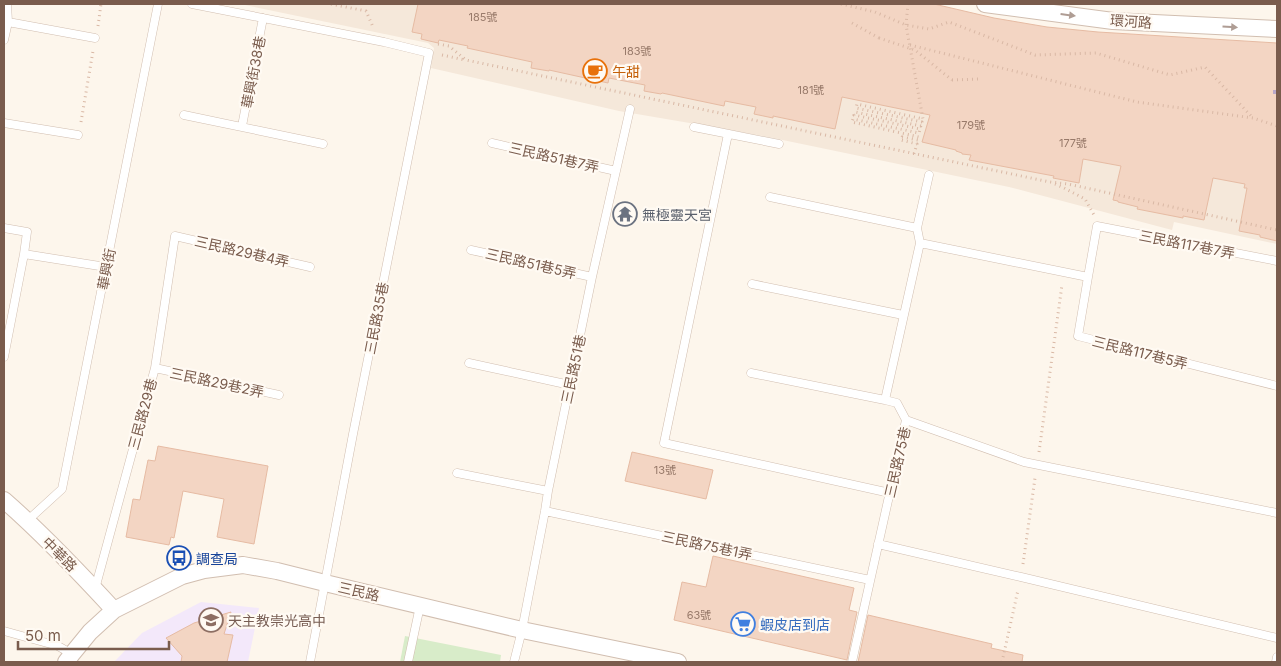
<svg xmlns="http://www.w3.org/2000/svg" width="1281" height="666" font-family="Inter,'Noto Sans TC',sans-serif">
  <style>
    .residential { fill: #f5e8da }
    .education { fill: #f3e8fa }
    .green { fill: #d8ecc9 }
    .building { fill: #f3d5c3; stroke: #e6bba3 }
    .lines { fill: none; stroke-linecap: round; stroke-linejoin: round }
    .service-casing { stroke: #d1beb0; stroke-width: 9 }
    .minor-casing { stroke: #d1beb0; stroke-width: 18 }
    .path { stroke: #d9b8a5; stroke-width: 3; stroke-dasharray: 1 4; stroke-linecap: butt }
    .service { stroke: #fff; stroke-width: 8 }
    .minor { stroke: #fff; stroke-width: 16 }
    .rail { stroke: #b9a8c9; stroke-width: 4; stroke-dasharray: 8 5; stroke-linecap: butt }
    .path-bridge { stroke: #d9b8a5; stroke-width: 3; stroke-dasharray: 1 4; stroke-linecap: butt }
    .oneway { fill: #af9d94 }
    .labels { text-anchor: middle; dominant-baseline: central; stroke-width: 4.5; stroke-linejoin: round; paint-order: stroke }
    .number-label { font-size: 11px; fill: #987a6a }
    .street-label { font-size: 14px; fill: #7a5c4d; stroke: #fffaf3 }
    .food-label { font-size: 14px; fill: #c56008; stroke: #fffaf3; text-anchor: start }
    .worship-label { font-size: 14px; fill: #5b616d; stroke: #fffaf3; text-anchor: start }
    .transit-label { font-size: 14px; fill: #164399; stroke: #fffaf3; text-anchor: start }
    .education-label { font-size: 14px; fill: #785e54; stroke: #fffaf3; text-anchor: start }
    .shop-label { font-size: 14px; fill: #366cbe; stroke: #fffaf3; text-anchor: start }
  </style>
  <rect width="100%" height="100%" fill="#fdf6ec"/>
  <path class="residential" d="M240,4H635L1108,122L1277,159V244L1174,222L1172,230L1009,187L773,138L713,127L619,111L431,68L434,48L428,43Z"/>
  <path class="education" d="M201,602L259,608L248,662H114L142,633Z"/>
  <path class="green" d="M405,636L501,655L500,662H400Z"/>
  <path class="building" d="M418,4H934L994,18L1047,27L1098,32L1277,43V241L1260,237V235L1239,231L1247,188H1244L1245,184L1213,178L1204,220L1183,216V218L1137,209L1138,207L1118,202V201L1113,200L1121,166L1083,159L1079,183L1053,178L1054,176L969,160L971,155L962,154V153L956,151V150L922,142L930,115L842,97L835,129L773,116V118L754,114L756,107L725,101L724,106L662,93L661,94L644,91L645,85L609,78L608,83L549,70V71L531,68L532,62L467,48L468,46L439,40L438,43L421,39L422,34L412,32Z
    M158,446L268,466L254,544L217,537L224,499L183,491L174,538L171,537L169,545L126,537L133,499L140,500L148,460L155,461Z
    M632,452L713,470L706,499L625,481Z
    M713,556L854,588L849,610L857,612L847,660L674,620L682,582L706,587Z
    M231,612L224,634L233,635L227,662H181L182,656L166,638L194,623Z
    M868,615L992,644L991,648L1023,655L1022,662H858Z"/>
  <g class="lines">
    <g class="service-casing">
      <path id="service" d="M192,4L384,42L429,53L353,434L310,662
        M8,22L95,38
        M4,40L8,22L7,4
        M184,115L323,144
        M4,123L78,135
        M242,126L263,18
        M694,127L779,144
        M728,134L664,443L890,493
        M492,143L616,171
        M770,197L917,228
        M4,228L27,232L24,254L106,267
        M920,243L1088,277L1078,336L1277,386
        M471,250L592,277
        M1088,277L1097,226L1277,261
        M752,284L903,315
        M4,357L24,254
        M469,363L570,385
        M155,368L279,395
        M751,373L885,400
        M906,420L1024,462L1277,513
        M457,473L548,491
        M545,511L870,580
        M27,521L62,489L158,4
        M878,544L1021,577L1277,638
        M95,589L155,368L175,236L310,267
        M4,631L58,646L72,654
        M408,662L420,606
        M514,662L522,630L545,511L548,491L592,277L630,109
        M852,662L906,420L897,403L885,400L920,243L917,228L929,175
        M1276,662L1277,657"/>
    </g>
    <g class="minor-casing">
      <path id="minor" d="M985,4L1113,21L1277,29
        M4,500C43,534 79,572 114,610
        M66,662L72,654L90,632L114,610L182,576L204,570L243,565L277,571L325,583L522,630L678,662"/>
    </g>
    <path class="path" d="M331,4L366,11L373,27
      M841,4L875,12L906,25L929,29L949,22L1035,55L1096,53L1170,75L1205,67L1253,118
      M908,4L906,25L923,119L857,104L856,108L922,122L921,126L855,112L854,115L920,129L919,133L853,119L852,122L919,137L918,140L902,137L901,140L917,144L914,154
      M852,23L879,38
      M98,26L101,4
      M438,44L449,46L466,60L1050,182L1068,184L1277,230
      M910,45L1137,102L1253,118L1277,126
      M442,55L465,60
      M952,80L980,79
      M81,122L93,51
      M1055,184L1064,188L1085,199L1094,215
      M1039,452L1062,285
      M1023,564L1035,478
      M1002,662L1018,590"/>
    <use href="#service" class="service"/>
    <use href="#minor" class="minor"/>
    <path class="rail" d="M1273,92H1277"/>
    <path class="path-bridge" d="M879,38L915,50L952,80"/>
  </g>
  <defs><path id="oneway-solid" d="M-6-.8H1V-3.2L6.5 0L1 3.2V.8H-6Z" transform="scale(1.25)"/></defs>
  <g class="oneway">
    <use href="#oneway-solid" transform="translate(1068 15) rotate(7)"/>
    <use href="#oneway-solid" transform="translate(1230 27) rotate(3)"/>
  </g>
  <defs>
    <g id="cafe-ring" transform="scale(1.25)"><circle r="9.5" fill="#fffaf3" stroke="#e8710a" stroke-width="1.5"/><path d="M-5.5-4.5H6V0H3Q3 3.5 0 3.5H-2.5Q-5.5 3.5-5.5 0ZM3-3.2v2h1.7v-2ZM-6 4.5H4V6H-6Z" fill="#e8710a"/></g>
    <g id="temple-ring" transform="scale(1.25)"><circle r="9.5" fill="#fffaf3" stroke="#6b7280" stroke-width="1.5"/><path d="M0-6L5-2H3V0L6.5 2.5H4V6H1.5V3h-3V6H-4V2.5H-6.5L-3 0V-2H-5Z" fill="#6b7280"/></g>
    <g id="bus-ring" transform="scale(1.25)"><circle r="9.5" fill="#fffaf3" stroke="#1a4fb4" stroke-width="1.5"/><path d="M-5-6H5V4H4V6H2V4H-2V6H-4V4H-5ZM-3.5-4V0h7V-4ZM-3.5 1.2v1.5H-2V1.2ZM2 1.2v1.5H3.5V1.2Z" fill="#1a4fb4"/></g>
    <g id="school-ring" transform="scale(1.25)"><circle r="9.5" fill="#fffaf3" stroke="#8d6e63" stroke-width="1.5"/><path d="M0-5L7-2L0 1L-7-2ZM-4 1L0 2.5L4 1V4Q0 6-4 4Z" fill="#8d6e63"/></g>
    <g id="supermarket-ring" transform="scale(1.25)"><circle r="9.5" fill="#fffaf3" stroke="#3f7fe0" stroke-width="1.5"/><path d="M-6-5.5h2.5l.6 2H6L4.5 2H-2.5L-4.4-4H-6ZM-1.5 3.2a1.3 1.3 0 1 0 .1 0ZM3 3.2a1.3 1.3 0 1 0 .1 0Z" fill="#3f7fe0"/></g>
  </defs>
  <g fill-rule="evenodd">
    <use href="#cafe-ring" x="595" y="71"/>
    <use href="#temple-ring" x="625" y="214"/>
    <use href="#bus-ring" x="179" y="558"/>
    <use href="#school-ring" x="211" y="620"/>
    <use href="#supermarket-ring" x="743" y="624"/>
  </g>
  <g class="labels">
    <g class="number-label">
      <text x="483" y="17">185號</text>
      <text x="637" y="51">183號</text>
      <text x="811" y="90">181號</text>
      <text x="971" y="125">179號</text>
      <text x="1073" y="143">177號</text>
      <text x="665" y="470">13號</text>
      <text x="699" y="615">63號</text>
    </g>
    <g class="street-label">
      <text transform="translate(1131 21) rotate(4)">環河路</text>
      <text transform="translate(253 72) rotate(-79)">華興街38巷</text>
      <text transform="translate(554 157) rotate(13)">三民路51巷7弄</text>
      <text transform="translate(1187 244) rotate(11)">三民路117巷7弄</text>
      <text transform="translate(242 251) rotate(13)">三民路29巷4弄</text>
      <text transform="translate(531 263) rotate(13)">三民路51巷5弄</text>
      <text transform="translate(106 269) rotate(-79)">華興街</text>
      <text transform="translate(376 318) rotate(-79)">三民路35巷</text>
      <text transform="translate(1140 352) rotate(14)">三民路117巷5弄</text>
      <text transform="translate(573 369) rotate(-78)">三民路51巷</text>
      <text transform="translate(217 382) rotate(12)">三民路29巷2弄</text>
      <text transform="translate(142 414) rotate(-75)">三民路29巷</text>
      <text transform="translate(897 462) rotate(-77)">三民路75巷</text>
      <text transform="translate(707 545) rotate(12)">三民路75巷1弄</text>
      <text transform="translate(60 554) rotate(45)">中華路</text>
      <text transform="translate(359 591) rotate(13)">三民路</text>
    </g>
    <g class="food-label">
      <text x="612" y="71">午甜</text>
    </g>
    <g class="worship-label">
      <text x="642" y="214">無極靈天宮</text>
    </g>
    <g class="transit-label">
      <text x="196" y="558">調查局</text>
    </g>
    <g class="education-label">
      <text x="228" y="620">天主教崇光高中</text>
    </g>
    <g class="shop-label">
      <text x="760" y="624">蝦皮店到店</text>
    </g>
  </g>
  <rect width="1281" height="666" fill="none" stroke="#7a5c4d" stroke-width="10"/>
  <path d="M18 641v8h151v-8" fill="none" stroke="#7a5c4d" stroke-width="2.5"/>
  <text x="25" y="641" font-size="15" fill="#7a5c4d" stroke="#fffaf3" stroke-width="4" paint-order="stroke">50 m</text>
</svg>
